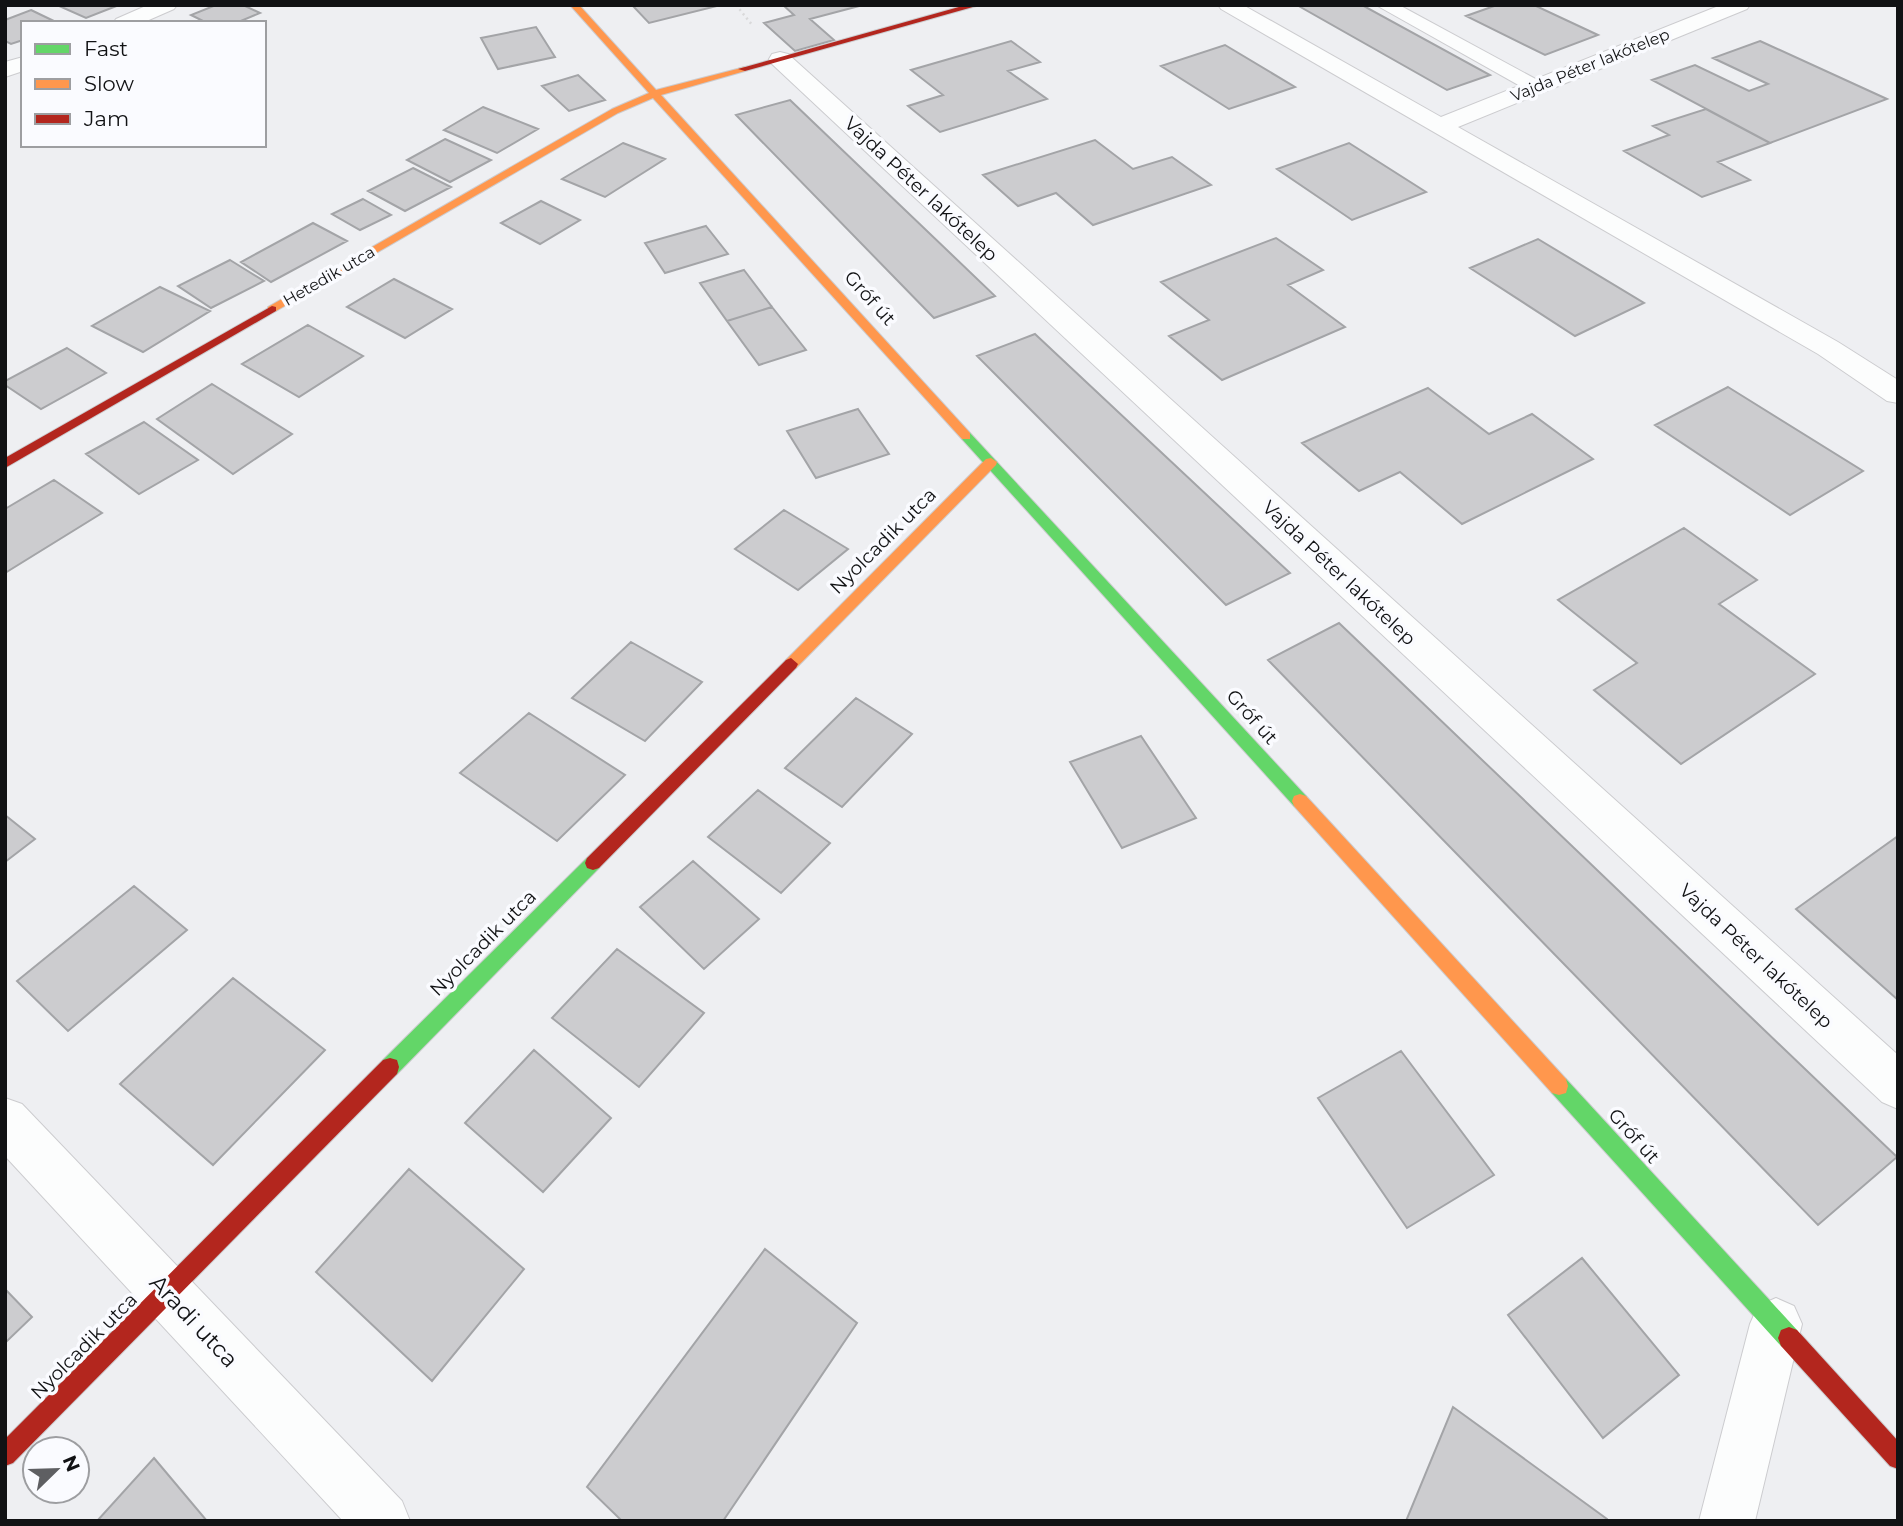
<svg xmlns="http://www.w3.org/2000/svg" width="1903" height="1526" font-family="Montserrat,sans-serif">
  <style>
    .building { fill: #cccccf; stroke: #a3a4a7; stroke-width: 2 }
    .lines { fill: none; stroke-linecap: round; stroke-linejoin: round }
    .lane-casing { stroke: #cccccf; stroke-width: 2 }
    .street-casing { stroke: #cccccf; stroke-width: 2 }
    .fast-casing { stroke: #cccccf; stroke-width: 2 }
    .slow-casing { stroke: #cccccf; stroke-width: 2 }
    .jam-casing { stroke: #cccccf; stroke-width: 2 }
    .path { stroke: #d9d9da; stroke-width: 2.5; stroke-dasharray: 2 3.5; stroke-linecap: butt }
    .lane { fill: #fcfdfd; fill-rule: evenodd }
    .street { fill: #fcfdfd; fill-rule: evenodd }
    .fast { fill: #63d668; fill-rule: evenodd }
    .slow { fill: #ff974d; fill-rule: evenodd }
    .jam { fill: #b3261e; fill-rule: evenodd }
    .labels { text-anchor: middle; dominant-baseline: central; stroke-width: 7; stroke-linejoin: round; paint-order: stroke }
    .far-street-label { font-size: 16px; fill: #111214; stroke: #fafbff }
    .street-label { font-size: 19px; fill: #111214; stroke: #fafbff }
    .near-street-label { font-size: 23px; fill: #111214; stroke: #fafbff }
  </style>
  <rect width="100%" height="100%" fill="#eeeff2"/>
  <path class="building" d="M57,5H119L86,18Z
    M216,5H243L260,13L236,23H207L191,15Z
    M632,5H716L717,6L649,23Z
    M783,5H863L810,19L834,40L795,51L764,23L794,15Z
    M1297,5H1362L1490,75L1447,90Z
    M1497,5H1534L1598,35L1545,55L1466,16Z
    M31,10L58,23H23V40L11,44L5,41V20Z
    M536,27L555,57L498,69L481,38Z
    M1011,41L1040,62L1008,71L1047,99L940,132L908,106L943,95L911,70Z
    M1760,41L1887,99L1770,143L1652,80L1695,65L1749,91L1768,84L1713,58Z
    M1225,45L1295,87L1229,109L1161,66Z
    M578,75L605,100L569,111L542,86Z
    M790,100L995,296L934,318L736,115Z
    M483,107L538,129L497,153L444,130Z
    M1706,109L1770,143L1718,162L1750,180L1702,197L1624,151L1669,135L1653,126Z
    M445,139L491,160L450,182L407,160Z
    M1095,140L1133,169L1172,157L1211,185L1093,225L1056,193L1018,206L983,175Z
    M623,143L665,159L605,197L562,179Z
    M1349,143L1426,192L1352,220L1277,169Z
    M413,168L451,187L405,211L368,191Z
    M363,199L391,215L360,230L332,214Z
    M541,201L580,220L540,244L501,223Z
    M313,223L347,241L271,282L241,262Z
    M706,226L728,254L665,273L645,243Z
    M1276,238L1323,270L1288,285L1345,327L1222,380L1169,336L1209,320L1161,282Z
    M1538,239L1644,303L1575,336L1470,268Z
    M230,260L264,281L211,308L178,286Z
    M744,270L772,307L727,321L700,283Z
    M394,279L452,309L405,338L347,307Z
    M160,287L210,311L143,352L92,326Z
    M772,307L806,350L759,365L727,321Z
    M308,325L363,356L299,397L242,364Z
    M1035,334L1290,573L1226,605L977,356Z
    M67,348L106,373L41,409L5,385V381Z
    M212,384L292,434L233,474L157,419Z
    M1728,387L1863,471L1790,515L1655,425Z
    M1428,388L1489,434L1532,414L1593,459L1462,524L1400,472L1359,491L1302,443Z
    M858,409L889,454L816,478L787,431Z
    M144,422L198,460L139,494L86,454Z
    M54,480L102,513L5,573V509Z
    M784,510L848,549L798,590L735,549Z
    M1684,528L1757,580L1719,604L1815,674L1681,764L1594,690L1637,663L1558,600Z
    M1339,623L1897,1157L1818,1225L1268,660Z
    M631,642L702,682L645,741L572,698Z
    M856,698L912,734L842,807L785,768Z
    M529,713L625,775L557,841L460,773Z
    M1141,736L1196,818L1122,848L1070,762Z
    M758,790L830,843L781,893L708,837Z
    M5,815L35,839L5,862Z
    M1898,836V1000L1796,909Z
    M693,861L759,919L704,969L640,907Z
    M134,886L187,930L68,1031L17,981Z
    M617,949L704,1013L639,1087L552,1018Z
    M233,978L325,1050L213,1165L120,1084Z
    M534,1050L611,1118L543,1192L465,1123Z
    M1401,1051L1494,1175L1407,1228L1318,1098Z
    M409,1169L524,1269L432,1381L316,1272Z
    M765,1249L857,1323L723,1521H622L587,1487Z
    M1582,1258L1679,1375L1603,1438L1508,1315Z
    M5,1289L32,1317L5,1343Z
    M1453,1407L1607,1519V1521H1406Z
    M154,1458L207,1521H97Z"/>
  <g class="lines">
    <g class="lane-casing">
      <path id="lane" d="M1376,5H1399L1543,83L1546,87L1536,93L1529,91Z"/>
    </g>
    <g class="street-casing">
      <path id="street" d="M148,5H177L174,9L142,23H113L116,19Z
        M1218,5H1243L1441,117L1721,5H1750L1747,9L1458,127L1838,342L1898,380V403L1887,401L1818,354L1221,9Z
        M780,52L788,54L1898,1055V1109L1882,1102L772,64L769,59L772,54Z
        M23,57V71L5,77V62Z
        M5,1098L22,1104L402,1501L410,1521H343L5,1156Z
        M1776,1298L1794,1306L1802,1324L1755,1521H1699L1750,1324L1758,1306Z"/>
    </g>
    <g class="fast-casing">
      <path id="fast" d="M966,432L970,433L1306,796L1308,801L1306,806L1300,808L1294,806L962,439V433Z
        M593,856L599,858L601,863L599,868L397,1074L390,1076L383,1074L381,1067L383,1060L587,858Z
        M1559,1077L1566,1079L1797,1330L1800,1338L1797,1346L1789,1349L1781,1346L1552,1093L1550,1086L1552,1079Z"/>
    </g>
    <g class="slow-casing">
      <path id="slow" d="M570,5H579L656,90L745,67V71L661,95L970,433V439H962L653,98L618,113L276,311H268V307L612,109L649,93Z
        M991,458L997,462L996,465L796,668H786L784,664L786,660L986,459Z
        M1300,794L1306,796L1566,1079L1568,1086L1566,1093L1559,1095L1552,1093L1294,806L1292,801L1294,796Z"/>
    </g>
    <g class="jam-casing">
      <path id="jam" d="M966,5H980L745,71L738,69Z
        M272,306L276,307V311L5,468V458Z
        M791,658L798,664L796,668L599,868L593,870L587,868L585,863L587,858L786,660Z
        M390,1058L397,1060L399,1067L397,1074L13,1463L5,1466V1439L383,1060Z
        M1789,1327L1797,1330L1898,1441V1469L1890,1466L1781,1346L1778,1338L1781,1330Z"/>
    </g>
    <path class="path" d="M736,5L753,26"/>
    <use href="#lane" class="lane"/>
    <use href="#street" class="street"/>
    <use href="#fast" class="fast"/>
    <use href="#slow" class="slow"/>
    <use href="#jam" class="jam"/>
  </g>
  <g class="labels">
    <g class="far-street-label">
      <text transform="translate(1590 65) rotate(-22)">Vajda Péter lakótelep</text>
      <text transform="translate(329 276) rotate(-30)">Hetedik utca</text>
    </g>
    <g class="street-label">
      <text transform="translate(921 189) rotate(43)">Vajda Péter lakótelep</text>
      <text transform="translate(870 298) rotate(48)">Gróf út</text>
      <text transform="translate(883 541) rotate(-45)">Nyolcadik utca</text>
      <text transform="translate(1339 573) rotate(43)">Vajda Péter lakótelep</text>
      <text transform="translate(1252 717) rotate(48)">Gróf út</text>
      <text transform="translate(483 943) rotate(-45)">Nyolcadik utca</text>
      <text transform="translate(1756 956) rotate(43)">Vajda Péter lakótelep</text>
      <text transform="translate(1634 1136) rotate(48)">Gróf út</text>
      <text transform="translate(84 1346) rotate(-45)">Nyolcadik utca</text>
    </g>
    <g class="near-street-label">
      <text transform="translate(194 1321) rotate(47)">Aradi utca</text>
    </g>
  </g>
  <rect width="1903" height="1526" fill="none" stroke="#111214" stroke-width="14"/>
  <rect x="21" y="21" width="245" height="126" fill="#fafbff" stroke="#9d9ea1" stroke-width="2"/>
  <rect x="35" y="44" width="35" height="10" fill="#63d668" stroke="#9d9ea1" stroke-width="2"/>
  <text x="84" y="56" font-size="21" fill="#111214">Fast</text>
  <rect x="35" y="79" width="35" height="10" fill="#ff974d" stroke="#9d9ea1" stroke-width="2"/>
  <text x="84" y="91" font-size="21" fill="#111214">Slow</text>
  <rect x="35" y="114" width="35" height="10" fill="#b3261e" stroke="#9d9ea1" stroke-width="2"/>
  <text x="84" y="126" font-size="21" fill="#111214">Jam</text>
  <g transform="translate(56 1470) rotate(67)"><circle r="33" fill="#fafbff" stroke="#9d9ea1" stroke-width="2"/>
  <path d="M0-5L12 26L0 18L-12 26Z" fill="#5e5f62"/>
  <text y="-10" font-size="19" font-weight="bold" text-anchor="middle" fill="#111214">N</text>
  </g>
</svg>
